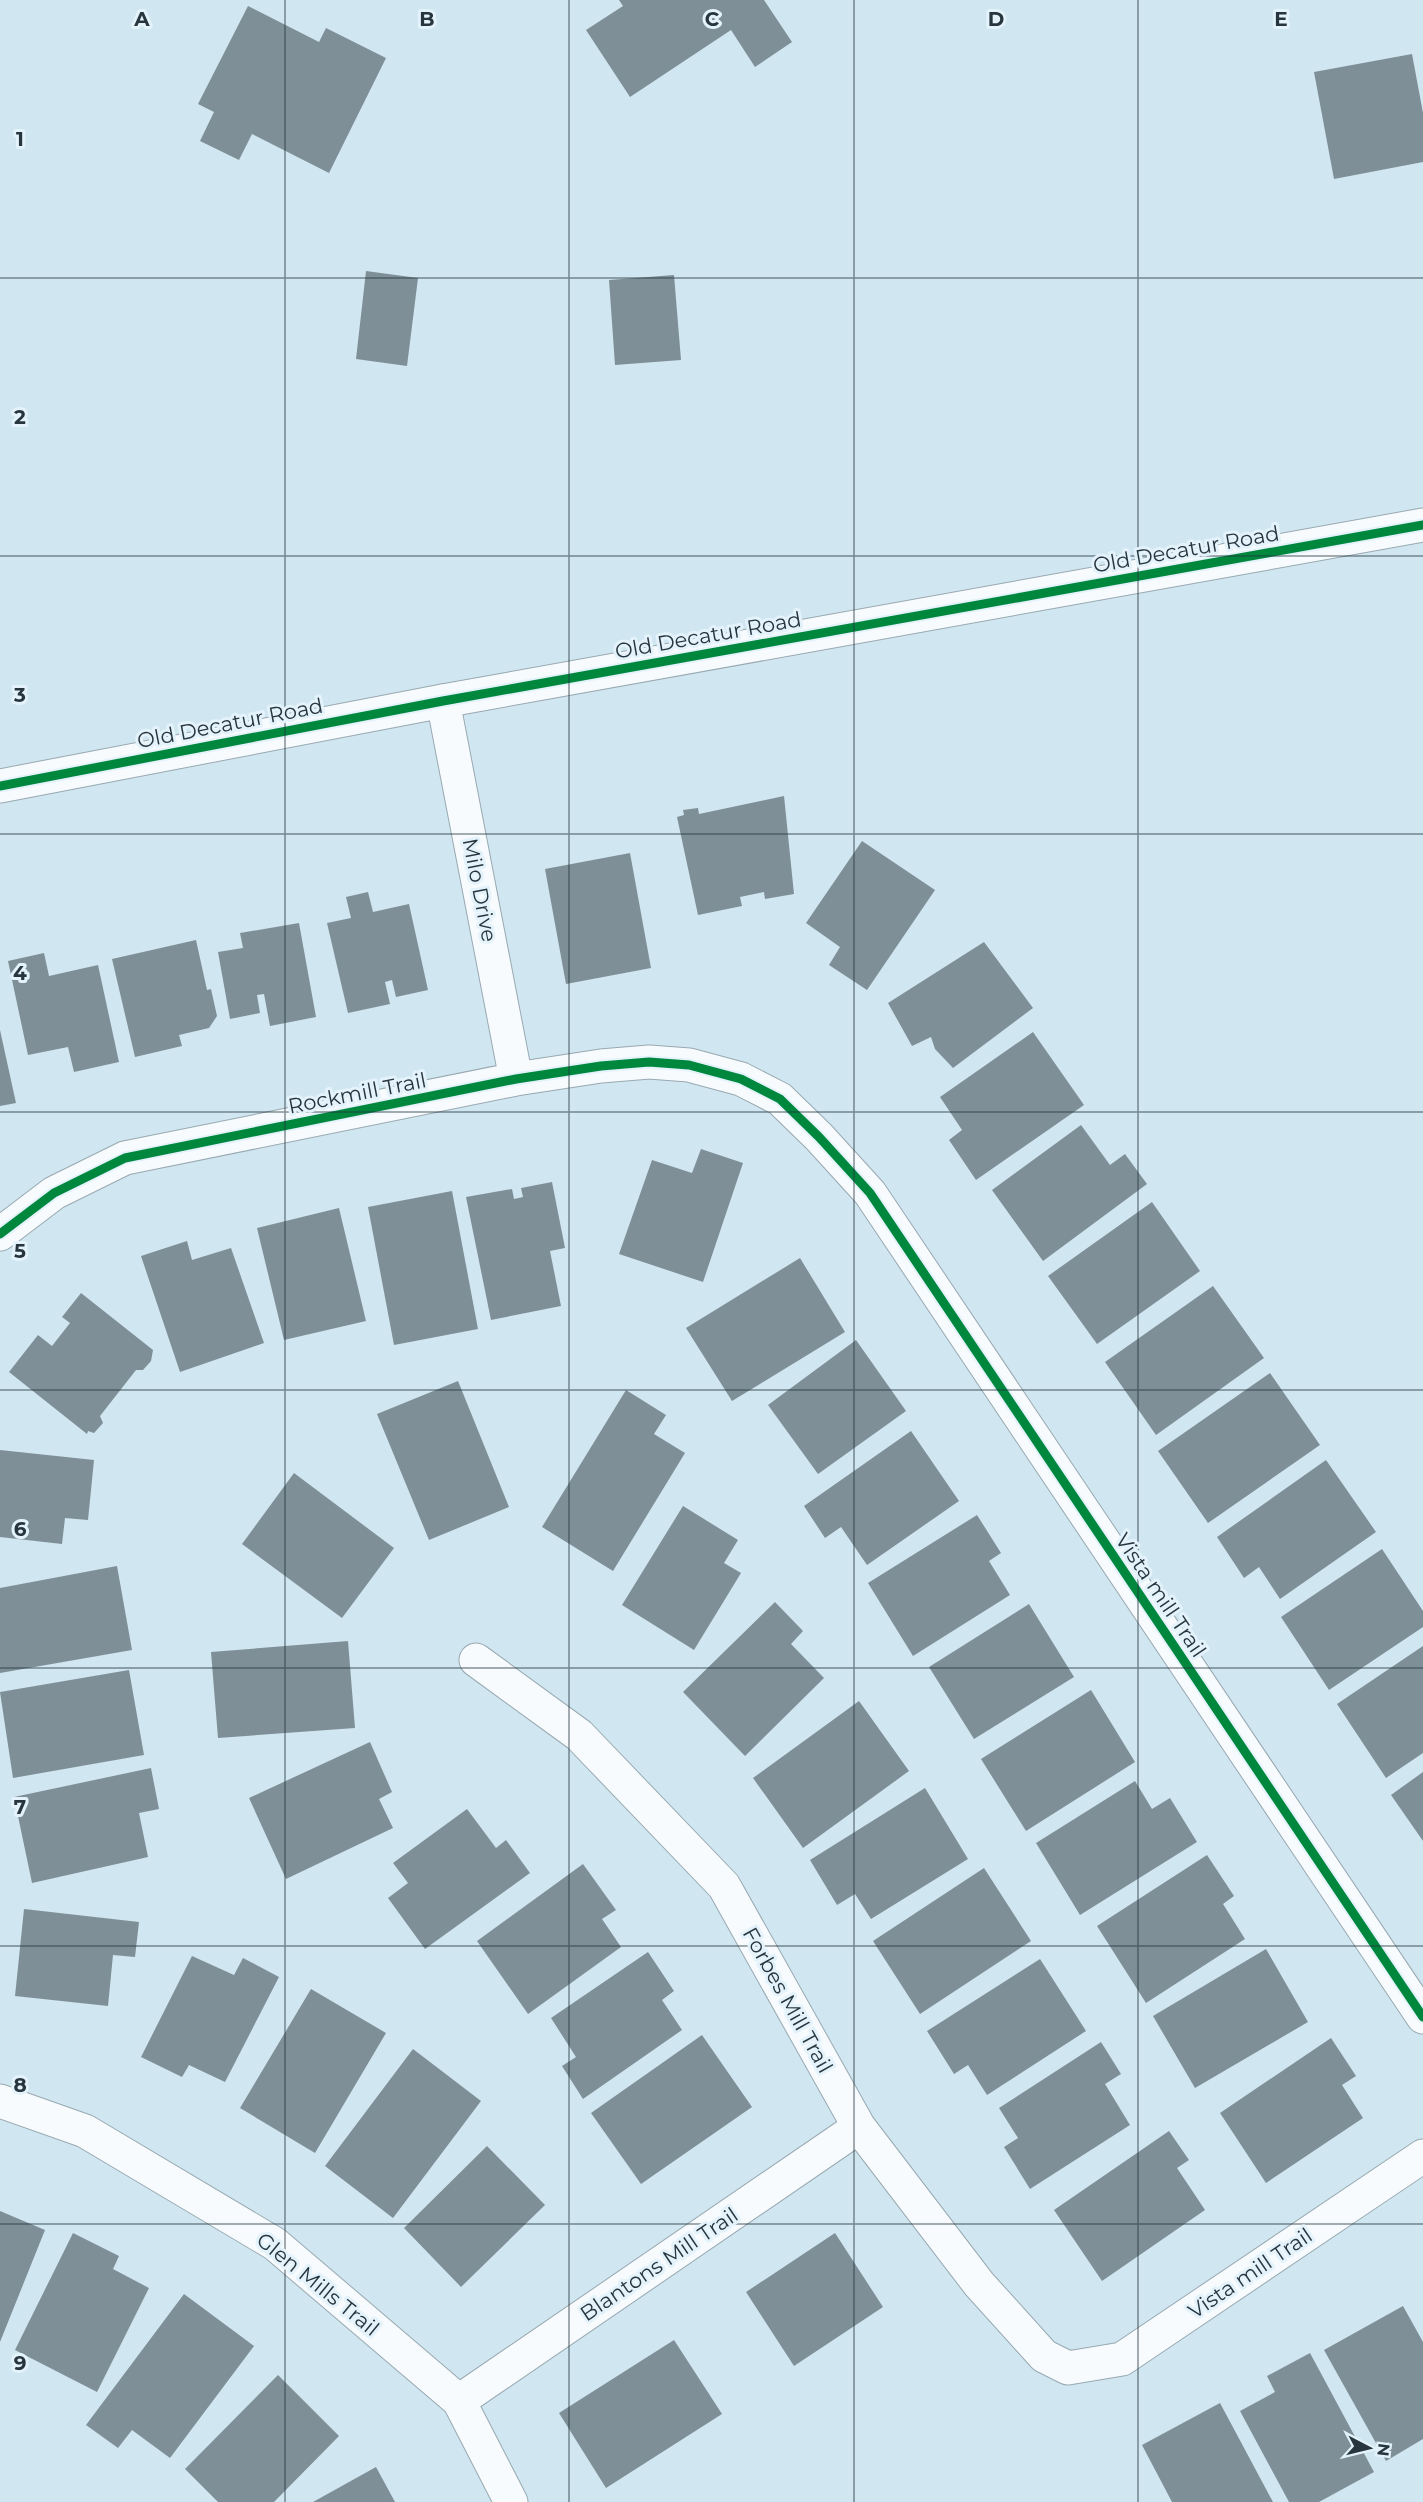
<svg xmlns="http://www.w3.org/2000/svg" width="1423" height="2502" font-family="Montserrat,sans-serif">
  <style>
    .building { fill: #7f8f97 }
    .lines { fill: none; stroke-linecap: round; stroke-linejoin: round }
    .street-casing { stroke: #98a9b1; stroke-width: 35 }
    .secondary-casing { stroke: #98a9b1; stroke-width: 35 }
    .street { stroke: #f8fbfd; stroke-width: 33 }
    .secondary { stroke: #f8fbfd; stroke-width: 33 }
    .cycleway-casing { stroke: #e4f3fb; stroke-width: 13 }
    .cycleway { stroke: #00873e; stroke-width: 9 }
    .grid { fill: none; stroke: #27363e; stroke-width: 1.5; stroke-opacity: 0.55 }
    .labels { text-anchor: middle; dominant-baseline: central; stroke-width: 6; stroke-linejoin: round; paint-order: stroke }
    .street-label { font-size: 21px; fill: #27363e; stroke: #e4f3fb }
    .grid-label { font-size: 20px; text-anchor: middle; font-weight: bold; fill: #27363e; stroke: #e4f3fb; stroke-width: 6; stroke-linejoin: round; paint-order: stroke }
  </style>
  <rect width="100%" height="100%" fill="#d0e6f1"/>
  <path class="building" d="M619,0H764L792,42L755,67L731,30L630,97L586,30L623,6Z
    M248,6L319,42L326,28L386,58L329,173L252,134L239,160L200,141L214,112L198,104Z
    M1412,54L1423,113V162L1334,179L1314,72Z
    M366,271L418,278L407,366L356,359Z
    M674,275L681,360L615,365L609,280Z
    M784,796L794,894L765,899L764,892L740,897L742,906L698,915L677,817L684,815L683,810L698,808L699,814Z
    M862,841L935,890L867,990L829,965L840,947L806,923Z
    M630,853L651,968L566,984L545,869Z
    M368,892L373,912L409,904L428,990L396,997L392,980L385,982L390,1004L348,1013L327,923L351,918L346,897Z
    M299,923L316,1017L270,1026L264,994L257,995L260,1013L230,1019L218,952L243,948L240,933Z
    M196,940L207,990L211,989L217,1016L209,1028L179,1035L182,1046L135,1057L112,959Z
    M984,942L1033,1008L953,1068L935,1049L931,1037L912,1046L888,1003Z
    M44,953L49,976L98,965L119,1062L74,1072L68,1047L28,1055L8,961Z
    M0,1030L16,1103L0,1106Z
    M1033,1032L1084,1105L976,1180L949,1140L962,1130L940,1097Z
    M1081,1125L1110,1165L1125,1154L1147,1184L1043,1261L992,1190Z
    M701,1149L743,1163L703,1282L619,1254L652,1160L692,1173Z
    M552,1182L565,1248L550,1251L561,1306L491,1320L466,1197L512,1189L514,1199L523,1197L521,1188Z
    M452,1191L478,1329L394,1345L368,1207Z
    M1152,1202L1200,1271L1097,1344L1048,1276Z
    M339,1208L366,1321L284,1340L257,1228Z
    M187,1241L192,1260L231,1248L264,1343L180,1372L141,1256Z
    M800,1258L845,1332L732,1401L686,1328Z
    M1213,1286L1264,1358L1156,1435L1105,1362Z
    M81,1293L153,1350L151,1361L143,1370H136L100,1416L103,1423L94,1433L88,1431L87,1434L9,1372L38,1335L52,1346L70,1323L62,1317Z
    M856,1340L906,1411L818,1474L768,1405Z
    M1270,1373L1320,1445L1208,1523L1158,1451Z
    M458,1381L509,1507L429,1540L377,1414Z
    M626,1390L666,1415L654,1434L685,1453L613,1571L542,1527Z
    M911,1431L959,1501L867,1565L841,1527L825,1538L804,1506Z
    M0,1450L94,1460L88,1520L65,1518L62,1544L0,1537Z
    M1326,1460L1376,1532L1280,1599L1259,1567L1244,1578L1217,1537Z
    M294,1473L394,1548L342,1618L242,1544Z
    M683,1506L738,1540L724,1563L741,1573L694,1650L622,1605Z
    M977,1515L1001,1553L989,1561L1010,1595L913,1656L868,1583Z
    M1382,1549L1423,1611V1627L1329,1690L1281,1617Z
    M117,1566L132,1650L0,1673V1588Z
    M775,1602L803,1631L791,1644L824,1678L745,1756L683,1692Z
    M1029,1604L1074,1677L974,1739L929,1667Z
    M348,1641L355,1728L218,1738L211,1652Z
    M1423,1646V1753L1386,1778L1337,1704Z
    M129,1670L144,1755L13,1778L0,1692Z
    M1091,1690L1135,1762L1026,1831L981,1759Z
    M859,1701L909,1771L803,1848L753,1778Z
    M370,1742L392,1792L379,1799L393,1828L286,1879L249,1798Z
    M151,1768L159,1809L139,1813L148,1857L32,1883L14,1797Z
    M1423,1772V1841L1391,1795Z
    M1135,1781L1152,1809L1170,1798L1197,1842L1080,1915L1036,1843Z
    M925,1788L968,1859L871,1919L855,1894L837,1905L810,1860Z
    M467,1809L496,1848L506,1840L530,1873L425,1949L388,1898L408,1883L393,1863Z
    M1207,1855L1234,1896L1223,1904L1245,1939L1146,2003L1097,1926Z
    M583,1864L616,1910L602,1919L621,1947L528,2014L477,1941Z
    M984,1868L1031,1941L920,2014L873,1941Z
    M24,1909L139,1922L135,1957L113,1955L108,2006L15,1996Z
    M1266,1949L1308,2022L1195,2088L1153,2016Z
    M648,1952L674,1991L662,2000L682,2030L583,2099L562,2066L576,2057L551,2018Z
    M192,1956L234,1975L243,1958L279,1977L225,2082L189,2065L182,2077L141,2057Z
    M1040,1959L1086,2031L987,2095L968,2065L954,2074L927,2031Z
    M311,1989L386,2033L315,2153L240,2108Z
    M702,2035L752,2107L641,2184L591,2113Z
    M1331,2038L1356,2076L1342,2085L1363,2118L1266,2183L1220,2113Z
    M1101,2042L1121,2074L1105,2084L1130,2125L1030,2189L1004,2147L1018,2138L999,2108Z
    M413,2049L481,2101L393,2218L325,2166Z
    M1169,2131L1189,2160L1177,2168L1205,2210L1102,2281L1054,2210Z
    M487,2146L545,2205L461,2287L404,2228Z
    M0,2211L45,2230L0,2342Z
    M73,2233L119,2256L113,2269L149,2288L97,2392L15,2350Z
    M835,2233L883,2307L794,2366L746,2292Z
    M184,2294L254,2346L170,2458L132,2430L118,2448L86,2425Z
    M1403,2306L1423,2342V2439L1386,2461L1324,2350Z
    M674,2340L722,2414L606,2488L559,2413Z
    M1310,2353L1374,2472L1319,2502H1289L1240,2411L1275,2392L1267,2376Z
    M278,2375L339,2436L274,2502H218L185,2469Z
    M1220,2403L1273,2502H1172L1142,2445Z
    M376,2467L395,2502H313Z"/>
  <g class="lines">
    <g class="street-casing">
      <path id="street" d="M443,701L516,1079
        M0,1234L54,1193L125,1158L516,1079L601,1066L649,1062L689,1065L741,1079L780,1099L819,1137L870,1193L1423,2017
        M476,1660L579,1735L724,1886L859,2127L979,2284L1044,2356L1068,2368L1122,2359L1423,2156
        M0,2101L85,2131L275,2244L459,2401L511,2502
        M459,2401L859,2127"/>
    </g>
    <g class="secondary-casing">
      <path id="secondary" d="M0,786L443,701L1423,525"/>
    </g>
    <use href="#street" class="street"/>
    <use href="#secondary" class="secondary"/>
    <g class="cycleway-casing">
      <path id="cycleway" d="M0,786L443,701L1423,525
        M0,1234L54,1193L125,1158L516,1079L601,1066L649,1062L689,1065L741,1079L780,1099L819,1137L870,1193L1423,2017"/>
    </g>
    <use href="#cycleway" class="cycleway"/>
  </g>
  <path class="grid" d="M285,0V2502M569,0V2502M854,0V2502M1138,0V2502M0,278H1423M0,556H1423M0,834H1423M0,1112H1423M0,1390H1423M0,1668H1423M0,1946H1423M0,2224H1423"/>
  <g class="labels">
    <g class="street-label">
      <text transform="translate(1186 549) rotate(-10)">Old Decatur Road</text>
      <text transform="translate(708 635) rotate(-10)">Old Decatur Road</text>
      <text transform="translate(230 723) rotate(-11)">Old Decatur Road</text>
      <text transform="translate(480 890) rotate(79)">Milo Drive</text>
      <text transform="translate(357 1093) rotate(-11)">Rockmill Trail</text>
      <text transform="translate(1161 1595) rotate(56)">Vista mill Trail</text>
      <text transform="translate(788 2000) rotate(61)">Forbes Mill Trail</text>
      <text transform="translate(659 2264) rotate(-34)">Blantons Mill Trail</text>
      <text transform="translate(1250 2273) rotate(-34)">Vista mill Trail</text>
      <text transform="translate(318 2284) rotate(39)">Glen Mills Trail</text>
    </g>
  </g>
  <g class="grid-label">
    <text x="142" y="26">A</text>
    <text x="427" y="26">B</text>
    <text x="712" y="26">C</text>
    <text x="996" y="26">D</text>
    <text x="1281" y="26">E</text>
    <text x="20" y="146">1</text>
    <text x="20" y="424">2</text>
    <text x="20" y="702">3</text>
    <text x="20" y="980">4</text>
    <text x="20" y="1258">5</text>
    <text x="20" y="1536">6</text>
    <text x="20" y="1814">7</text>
    <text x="20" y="2092">8</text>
    <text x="20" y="2370">9</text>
  </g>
  <g transform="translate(1369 2448) rotate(97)" stroke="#e4f3fb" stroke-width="4.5" paint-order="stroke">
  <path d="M0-4.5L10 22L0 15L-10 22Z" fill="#27363e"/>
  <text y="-9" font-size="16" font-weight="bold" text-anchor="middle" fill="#27363e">N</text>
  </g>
</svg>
